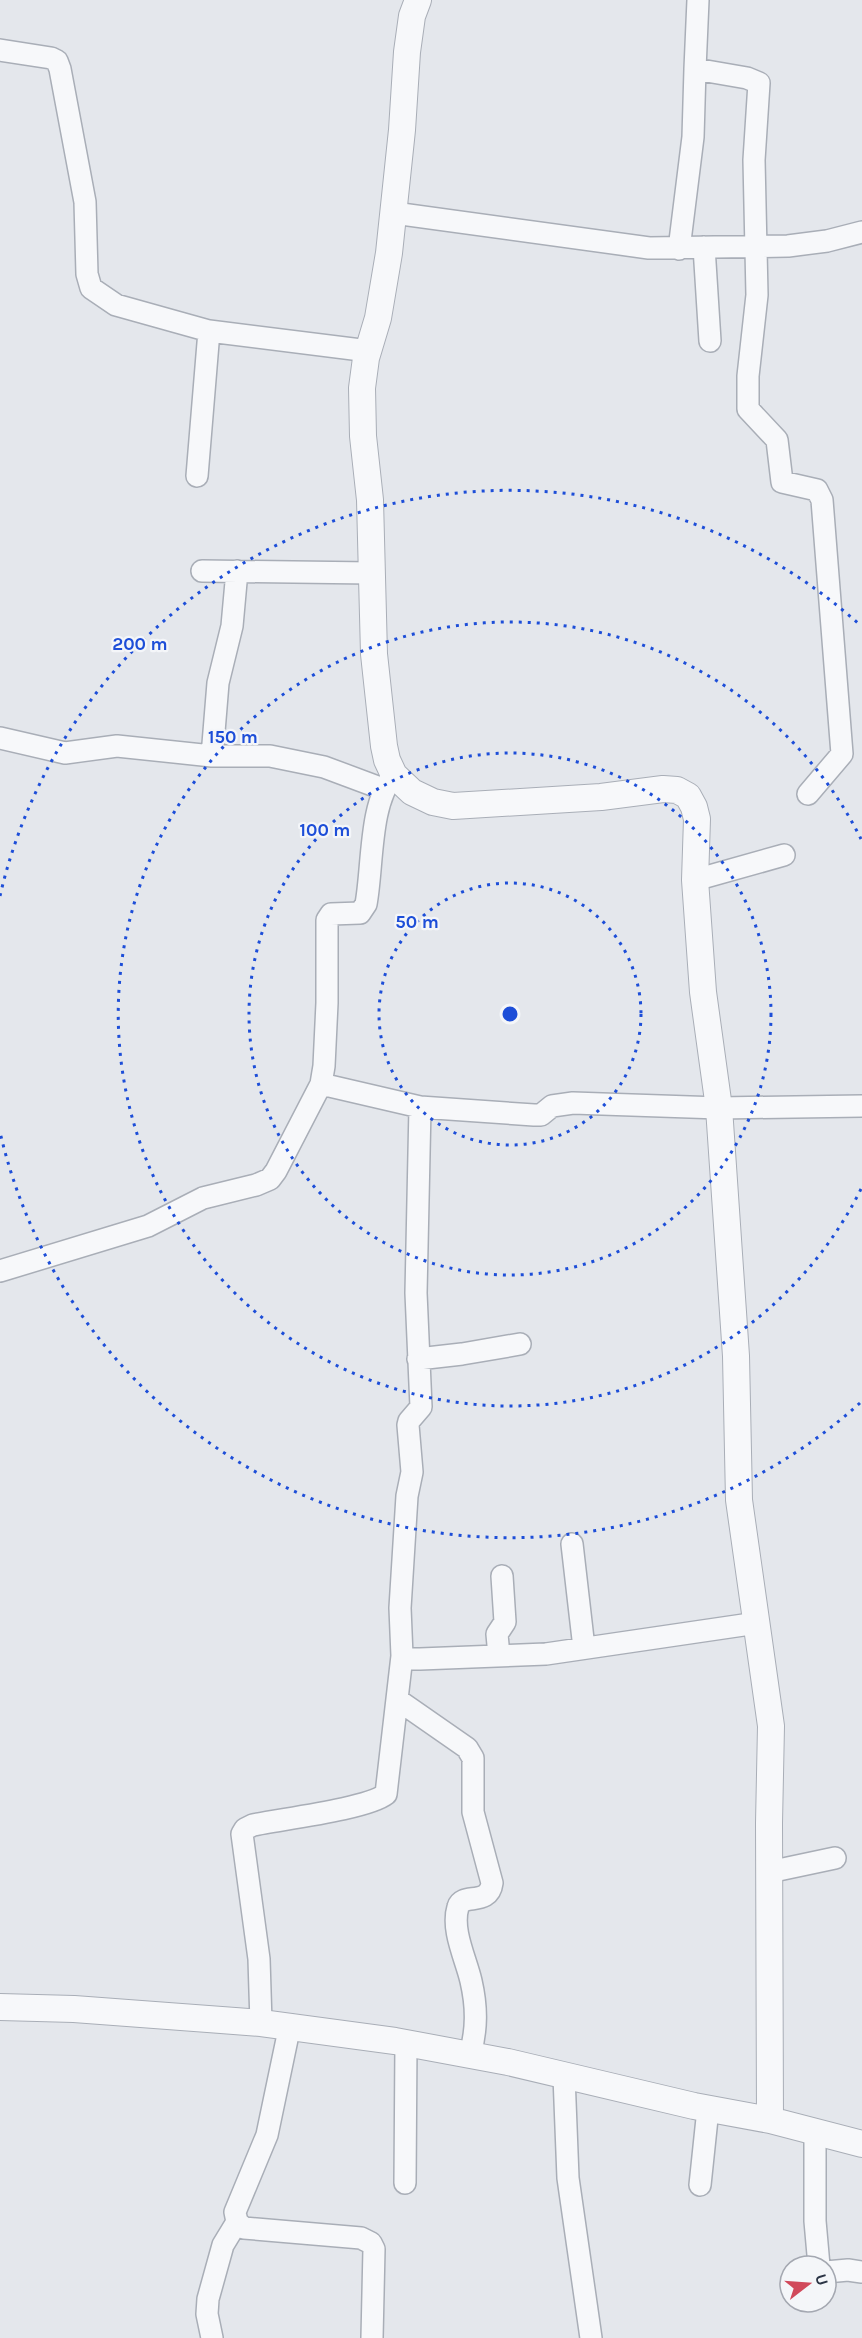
<svg xmlns="http://www.w3.org/2000/svg" width="862" height="2338" font-family="Karla,sans-serif">
  <style>
    .lines { fill: none; stroke-linecap: round; stroke-linejoin: round }
    .minor-casing { stroke: #a9aeb7; stroke-width: 24 }
    .tertiary-casing { stroke: #a9aeb7; stroke-width: 28 }
    .minor { stroke: #f7f8fa; stroke-width: 21 }
    .tertiary { stroke: #f7f8fa; stroke-width: 26 }
    .ring { fill: none; stroke: #1d4ed8; stroke-width: 3; stroke-dasharray: 3 6 }
    .centre { fill: #1d4ed8; stroke: #f4f6f9; stroke-width: 3 }
    .ring-label { font-size: 18px; text-anchor: middle; font-weight: bold; fill: #1d4ed8; stroke: #f4f6f9; stroke-width: 4.5; stroke-linejoin: round; paint-order: stroke }
  </style>
  <rect width="100%" height="100%" fill="#e4e7ec"/>
  <g class="lines">
    <g class="minor-casing">
      <path id="minor" d="M698,0L695,69L747,78L759,83L754,160L757,295L748,376V409L777,440L782,482L817,490L822,500L842,754L808,794
        M0,50L51,58L57,61L60,69L85,202L87,274L91,288L116,305L209,331
        M394,213L649,248L788,246L827,241L862,232
        M704,247L710,341
        M679,249L693,137L695,69
        M197,476L209,331L369,351
        M202,571L372,573
        M0,738L65,753L117,746L212,756H270L324,767L383,789
        M212,756L218,683L232,626L237,571
        M695,880L784,855
        M321,1084L420,1107L534,1115H541L552,1106L573,1103L719,1108L862,1106
        M420,1107L416,1293L421,1407L409,1421L408,1425L412,1472L407,1496L400,1608L402,1656L408,1659H420L546,1654L757,1623
        M0,1271L148,1226L203,1198L256,1185L270,1179L276,1171L321,1084L324,1066L327,1003V920L331,914L360,913L366,904C373,867 369,803 394,775
        M418,1359L462,1354L520,1344
        M572,1544L584,1648
        M499,1656L497,1634L505,1622L502,1576
        M398,1700L467,1748L473,1758V1812L492,1883C489,1907 462,1892 458,1907C451,1930 466,1959 471,1981C477,2007 477,2029 470,2055
        M769,1872L835,1858
        M261,2023L259,1959L242,1834L245,1829L253,1825C281,1819 367,1809 386,1794L402,1656
        M290,2025L267,2135L235,2212L237,2222L244,2228L361,2238L371,2243L374,2249L372,2338
        M564,2076L568,2178L591,2338
        M815,2133V2221L819,2266
        M405,2183L406,2043
        M700,2185L708,2109
        M826,2272L848,2270L862,2272
        M212,2338L207,2314L208,2299L223,2245L237,2222"/>
    </g>
    <g class="tertiary-casing">
      <path id="tertiary" d="M418,0L412,16L407,52L402,130L389,253L378,318L366,358L362,388L363,436L370,500L374,654L384,746L387,760L394,775L412,792L433,802L453,806L601,797L663,789L677,790L688,796L694,807L697,819L695,880L703,992L719,1108L736,1356L739,1500L771,1726L769,1823L770,2120
        M0,2007L74,2009L261,2023L395,2041L508,2062L694,2106L770,2120L862,2144"/>
    </g>
    <use href="#minor" class="minor"/>
    <use href="#tertiary" class="tertiary"/>
  </g>
  <g class="ring">
    <circle cx="510" cy="1014" r="131"/>
    <circle cx="510" cy="1014" r="261"/>
    <path d="M861 1189A392 392 0 1 1 861 839"/>
    <path d="M860 1403A523 523 0 0 1 0 1132M0 896A523 523 0 0 1 860 625"/>
  </g>
  <circle cx="510" cy="1014" r="9" class="centre"/>
  <g class="ring-label">
    <text x="140" y="650">200 m</text>
    <text x="233" y="743">150 m</text>
    <text x="325" y="836">100 m</text>
    <text x="417" y="928">50 m</text>
  </g>
  <g transform="translate(808 2284) rotate(73)"><circle r="28" fill="#f4f6f9" stroke="#a4a8b1" stroke-width="1.5"/>
  <path d="M0-4.5L10 22L0 15L-10 22Z" fill="#d1495b"/>
  <text y="-9" font-size="16" font-weight="bold" text-anchor="middle" fill="#2b3445">U</text>
  </g>
</svg>
